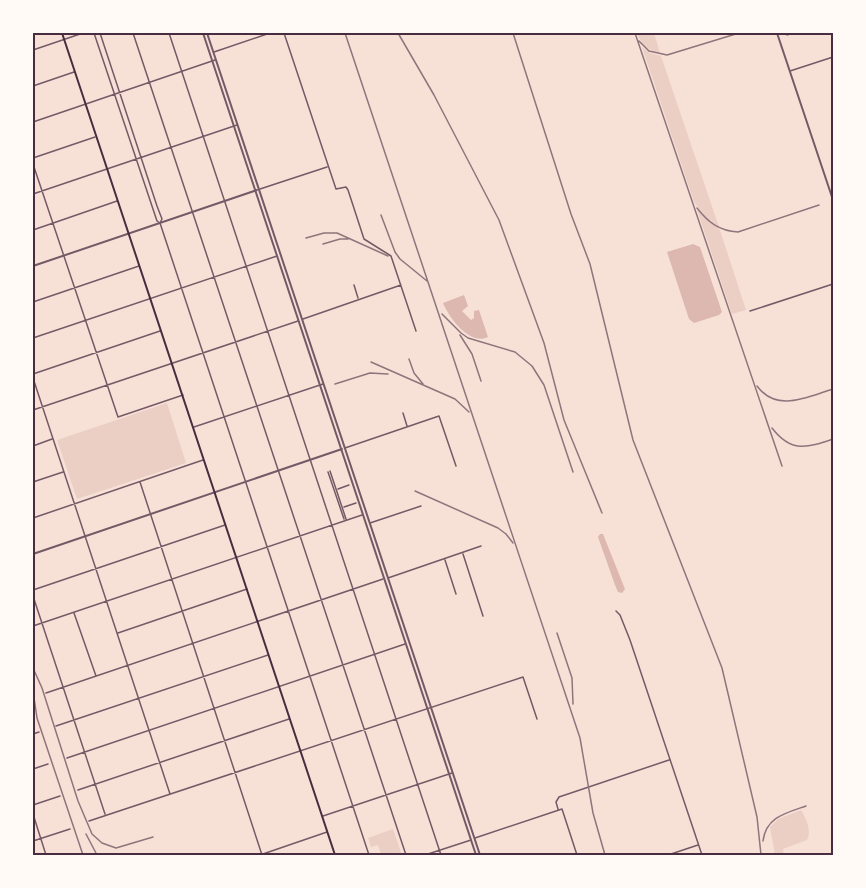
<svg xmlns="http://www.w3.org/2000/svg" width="866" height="888" font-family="'Public Sans',sans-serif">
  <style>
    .green { fill: #ebcfc5 }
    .water { fill: #dcb8b0 }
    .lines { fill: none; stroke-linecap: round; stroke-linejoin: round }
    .minor { stroke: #755966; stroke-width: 1.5 }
    .tertiary { stroke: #755966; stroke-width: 2 }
    .secondary { stroke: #4a2c40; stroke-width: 2 }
    .rail { stroke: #8f747c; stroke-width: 1.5 }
    .neatline { fill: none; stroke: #4a2c40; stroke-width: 2 }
  </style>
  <rect width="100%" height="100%" fill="#f7e1d7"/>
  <path class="green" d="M637,33H654L660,53C649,51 641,44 637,33Z
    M642,47L650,53L661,56L719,227L704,215L694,202Z
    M697,210L720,230L746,310L732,314Z
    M167,403L186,463L77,499L57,440Z
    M801,810C806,818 812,831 807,840L783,849L784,855H775L770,827L778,819Z
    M393,829L402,855H381L378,845L371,847L368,838Z"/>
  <path class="water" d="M693,244L700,247L722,312L719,315L694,323L689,319L667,252Z
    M464,295L468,306L462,311L471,320L474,318V311L479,310L488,337C470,346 449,318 443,303Z
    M600,534H603L625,589L622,593L618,592L615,585L598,537Z"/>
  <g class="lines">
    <path class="minor" d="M94,33L157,221L160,223
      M100,33L157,206L162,219L160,223L369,855
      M133,33L406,855
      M169,33L441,855
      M284,33L336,189L346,187L348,190L364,239L391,256L416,331
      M33,50L83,33
      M214,52L270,33
      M790,71L833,57
      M33,86L74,72
      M33,122L215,60
      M33,158L95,137
      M33,164L118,417L183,395
      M260,189L327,167
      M33,194L237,125
      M33,230L117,201
      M354,285L358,298
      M33,302L139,266
      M750,311L833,284
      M303,319L401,285
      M33,338L277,256
      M33,374L160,331
      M33,378L170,794
      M33,410L298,321
      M403,413L407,426
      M194,427L323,384
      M33,446L52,439
      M345,448L439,416L456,466
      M330,471L346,519
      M328,472L344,519
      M33,482L63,472
      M140,482L262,855
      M338,489L349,485
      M344,507L356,503
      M33,518L203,460
      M370,523L421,506
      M463,554L483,616
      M445,560L456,594
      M388,578L481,546
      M33,590L225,525
      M33,596L105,814
      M616,611L620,615L630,640L702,855
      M74,613L96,676
      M33,626L362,515
      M118,633L247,589
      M46,693L383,579
      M56,726L268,655
      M33,734L39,732
      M67,758L405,644
      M33,769L48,764
      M78,790L289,719
      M33,805L60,796
      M558,809L556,802L559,797L669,760
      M33,814L46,855
      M323,816L452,773
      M89,821L523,677L537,719
      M475,838L562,809L577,855
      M33,841L70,829
      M260,855L327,832
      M425,855L471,840
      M668,855L698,845"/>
    <path class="tertiary" d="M203,33L476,855
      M207,33L480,855
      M777,33L833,200
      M33,266L257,190
      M33,554L342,449"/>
    <path class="secondary" d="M62,33L335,855"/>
    <path class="rail" d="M345,33L580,738L593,813L605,855
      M398,33L434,95L499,220L544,343L564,420L602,513
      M513,33L571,214L590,264L633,440L722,668L757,817L761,855
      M635,33L782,466
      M787,35L793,33
      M639,41L649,51L667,55L739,33
      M697,208C708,222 719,231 738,232L819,205
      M381,215L395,252L400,259L427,281
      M306,238L324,233H337L388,256
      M323,244L340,239H348
      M442,314L461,333L468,338L515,352L532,366L544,385L573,472
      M460,335L472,354L481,381
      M409,359L414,373L423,384
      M371,362L455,399L469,412
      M335,384L370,373L388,374
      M757,386C777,413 807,397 833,389
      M772,428C791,453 807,448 833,439
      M415,491L498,528L506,534L513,543
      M557,633L572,678L573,704
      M33,668L42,688L78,801L92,834L102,843L116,848L153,837
      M33,691L37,718L83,855
      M86,834L97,855
      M763,841C766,817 786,813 806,806"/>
  </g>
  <rect width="866" height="888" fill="none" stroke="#fffaf5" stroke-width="69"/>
  <rect x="34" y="34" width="798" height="820" class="neatline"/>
</svg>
